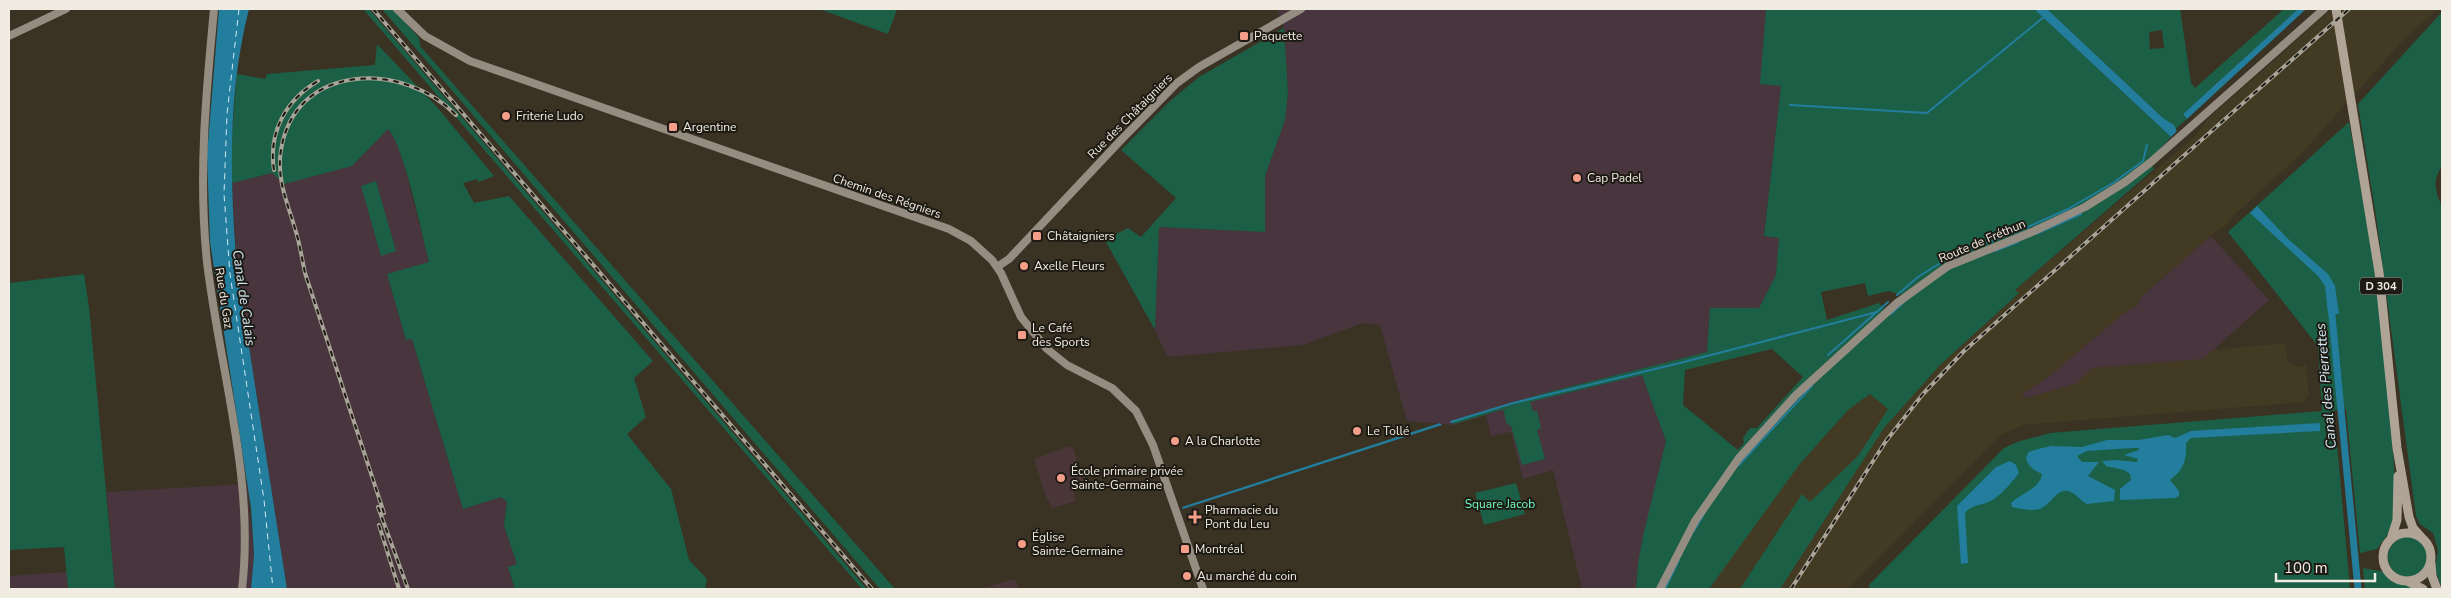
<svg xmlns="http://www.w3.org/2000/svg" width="2451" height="598" font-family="'Nunito Sans',sans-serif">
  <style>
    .built { fill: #423a23 }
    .industrial { fill: #48353e }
    .education { fill: #4a3538 }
    .green { fill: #1b6046; fill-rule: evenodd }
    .water { fill: #237d9c }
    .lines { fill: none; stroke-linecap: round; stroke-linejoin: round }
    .stream { stroke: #237d9c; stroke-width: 2 }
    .canal { stroke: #237d9c; stroke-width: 7 }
    .ferry { stroke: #d1e9f4; stroke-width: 1; stroke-dasharray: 6 5; stroke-linecap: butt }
    .secondary { stroke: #958c82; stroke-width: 8 }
    .primary { stroke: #b0a497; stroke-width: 9 }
    .rail-casing { stroke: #a9a498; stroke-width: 4 }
    .rail { stroke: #1e1b14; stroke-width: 2; stroke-dasharray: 5.5; stroke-linecap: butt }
    .poi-dot { fill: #f49e8a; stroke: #1e1b14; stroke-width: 2 }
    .labels { text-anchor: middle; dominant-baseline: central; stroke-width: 4; stroke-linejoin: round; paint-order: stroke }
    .shield { fill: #1e1b14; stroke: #b1ada4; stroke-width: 1 }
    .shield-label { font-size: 11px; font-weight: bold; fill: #f0ece2 }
    .poi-label { font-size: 12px; fill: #f0ece2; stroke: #1e1b14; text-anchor: start }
    .street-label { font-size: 12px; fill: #f0ece2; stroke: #1e1b14 }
    .park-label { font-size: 12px; fill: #72ffc6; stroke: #1e1b14 }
    .water-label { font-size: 14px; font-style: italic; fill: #d1e9f4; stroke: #1e1b14 }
  </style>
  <rect width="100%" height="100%" fill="#3a3324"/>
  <path class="built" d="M2332,9H2438L2406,37L2300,155L2232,217L2225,226L2213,234L2140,298L2138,305L2123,314L2053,373L2022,395L2026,398L2074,384L2092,368L2201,359L2213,350L2285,343L2288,362L2297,367L2306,365L2309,394L2304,402L2023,425L2001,435L1848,589H1671L1766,507L1799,465L1848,410L1870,394L1888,409L2001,302L2194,137L2209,118Z"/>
  <path class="industrial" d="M1277,9H1766L1761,84L1781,85L1764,236L1779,238L1776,275L1759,308L1707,352L1641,369L1666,441L1638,564L1636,589H1582L1553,470L1523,479L1511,432L1491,436L1486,415L1453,425L1407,421L1380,325L1363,323L1303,345L1167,357L1155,330L1159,227L1265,232V176L1285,120L1288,93L1284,28Z
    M388,128L394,135L404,165L429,262L387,274L406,340L412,339L463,509L501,497L507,502L504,526L517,564L508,567L515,589H287L237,270L232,183L272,173L352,166Z
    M2211,236L2269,300L2213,350L2202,359L2092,368L2075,384L2026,398L2022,395L2053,373L2123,314L2138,305L2140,298Z
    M247,484L254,555L251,589H115L107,492Z
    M67,572L68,589H9V576Z"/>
  <path class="education" d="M1069,446L1073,448L1085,487L1073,490L1076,501L1052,508L1050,502L1047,500L1034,459Z
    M1015,579L1019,589H980L997,584Z"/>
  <path class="green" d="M363,9H369L867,589H862Z
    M382,9H393L419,38L420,46L895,589H880Z
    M819,9H897L888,34Z
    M1766,9H2034L2171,137L2149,161L2154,169L2015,290L2019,293L1940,365L1884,428L1780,589H1740L1802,494L1810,502L1858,456L1888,409L1870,394L1848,410L1799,465L1709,589H1636L1638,564L1643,536L1666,441L1642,375L1530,402L1533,411H1537L1541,428L1537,430L1545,459L1522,465L1511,426L1507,424L1503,409L1524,403L1454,424L1451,421L1545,393L1707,352L1710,308H1759L1776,275L1779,238L1764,236L1781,86L1760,84ZM1865,283L1868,296L1888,291L1902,295L1884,309L1879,303L1827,320L1821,292ZM1772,349L1803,377L1757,428H1750L1743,438L1744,443L1738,450L1683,405L1685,370Z
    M2047,9H2180L2191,83L2195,88L2284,9H2298L2183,114L2187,119L2175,129L2174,125L2163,118ZM2162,30L2164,48L2150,49L2149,32Z
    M2442,12V166C2433,179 2434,191 2442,206V588L2435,570L2438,550L2433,533L2420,524L2416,516L2376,216L2358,104Z
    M1284,28L1288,93L1285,120L1265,176V232L1159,227L1155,330L1105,240L1128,228L1141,237L1176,198L1121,150L1170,101L1199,77Z
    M377,44L437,107L494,176L478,182L477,179L463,183L474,203L509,196L653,361L634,378L646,417L627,434L671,489L689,560L707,579L705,589H515L508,567L517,564L504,526L507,502L501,497L463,509L412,339L406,340L387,274L429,262C422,234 404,146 388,129L352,166L284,184L272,173L232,183L230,157L237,74L265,79L267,74L375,65Z
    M2349,122L2374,262L2387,376L2396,491L2395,517L2390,531L2377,549L2360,553L2346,409L2334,410L2350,589H1870L1869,585L2004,448L2017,442L2050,433L2322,411L2318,346L2228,232Z
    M376,181L396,251L381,256L361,186Z
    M84,274L89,307L115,589H68L64,547L9,550V283Z
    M1516,483L1525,514L1484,525L1475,493Z
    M2388 557a20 20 0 1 1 40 0a20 20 0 1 1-40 0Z
    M2363,568L2381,571L2392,581L2420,589H2365Z"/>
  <path class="water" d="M219,9H249C227,95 230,182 237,270L287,589H251L254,555L251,508L210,242L207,155Z
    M2034,9H2047L2163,118L2174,125L2177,131L2171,137Z
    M2298,9H2306L2187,119L2183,114Z
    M2257,206L2287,238L2328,274L2335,286L2339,314L2328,313L2325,286L2318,276L2250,213Z
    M1440,423L1442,425L1183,509L1182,507Z
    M2320,423V431L2191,438L2186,443C2187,459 2184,470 2170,480L2179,491V496L2175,498L2120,500V489L2131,480L2130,474L2124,470L2106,466L2102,461L2115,460L2137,462L2138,459L2124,455L2139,450V448H2133L2087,451L2077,456L2082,462H2099L2088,476L2115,490L2114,501L2087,504C2081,501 2077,495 2071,492C2058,486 2052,503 2042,508C2034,512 2021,509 2012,507L2011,503C2021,493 2040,489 2042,474C2034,470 2027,466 2026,457L2029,452L2038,449L2051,446L2082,447L2107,440H2139L2168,435L2175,438L2191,431Z
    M2010,461L2016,465L2019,473C2012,482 2003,493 1994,499C1984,506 1973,503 1965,513L1968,563L1961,564L1957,506L1996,467Z"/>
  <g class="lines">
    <path class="stream" d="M1790,105L1927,113L2045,16
      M2036,234L2081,214
      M1995,251L2018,242
      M1897,295L1918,277L1950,257L2019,231L2068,209L2113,183L2143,161L2147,145
      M1891,314L1904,302
      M1828,355L1888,302
      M1451,422L1513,403L1676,364L1877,312
      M1739,465L1812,386
      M1694,531L1704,514
      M1665,589L1679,560"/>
    <path class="canal" d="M2331,305L2358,589"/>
    <path class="ferry" d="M239,9L227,114L224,194L230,274L264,500L273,589"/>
    <path class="secondary" d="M214,9C206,93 198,178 207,262C220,371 255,479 242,589
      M397,9L425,36L470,61L949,229L971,241L992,260L1001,273L1021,317L1047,349L1067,365L1112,388L1136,411L1153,445L1203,589
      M9,36L66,9
      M997,267L1009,259L1120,141L1177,83L1199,67L1301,9
      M1660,589L1695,521L1739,458L1796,395L1897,303L1948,266L2032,232L2085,207L2125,182L2151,162L2324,9"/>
    <path class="primary" d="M2336,9L2379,272L2397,448L2409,517L2413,528L2422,538
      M2383 557a24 24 0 1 1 48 0a24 24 0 1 1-48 0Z
      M2391,539L2397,520L2398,476
      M2431,563L2432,576L2437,589
      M2407,581L2423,589"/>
    <g class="rail-casing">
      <path id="rail" d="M373,9L872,589
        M274,170C268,132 286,100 318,81
        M378,507L408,589
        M384,513L305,273C302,259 300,245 296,232C288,204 276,179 281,150C295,62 404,61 456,115
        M379,525L399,589
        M1791,589L1886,441L1923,394L1964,351L2349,9"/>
    </g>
    <use href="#rail" class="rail"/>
  </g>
  <g class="poi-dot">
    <rect x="1239" y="31" width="10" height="10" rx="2.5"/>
    <circle cx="506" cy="116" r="5"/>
    <rect x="668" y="122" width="10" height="10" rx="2.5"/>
    <circle cx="1577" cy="178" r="5"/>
    <rect x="1032" y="231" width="10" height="10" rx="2.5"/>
    <circle cx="1024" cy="266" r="5"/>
    <rect x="1017" y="330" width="10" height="10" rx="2.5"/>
    <circle cx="1357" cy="431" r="5"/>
    <circle cx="1175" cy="441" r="5"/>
    <circle cx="1061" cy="478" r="5"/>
    <path d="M1192.5 509.5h5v5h5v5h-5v5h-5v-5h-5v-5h5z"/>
    <circle cx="1022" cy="544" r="5"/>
    <rect x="1180" y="544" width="10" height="10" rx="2.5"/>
    <circle cx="1187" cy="576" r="5"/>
  </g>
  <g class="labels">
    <rect class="shield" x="2360" y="277.5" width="42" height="17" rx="4"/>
    <g class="shield-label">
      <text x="2381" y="286">D 304</text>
    </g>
    <g class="poi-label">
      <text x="1254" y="36">Paquette</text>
      <text x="516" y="116">Friterie Ludo</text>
      <text x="683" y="127">Argentine</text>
      <text x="1587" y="178">Cap Padel</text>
      <text x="1047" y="236">Châtaigniers</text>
      <text x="1034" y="266">Axelle Fleurs</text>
      <text x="1032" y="328">Le Café<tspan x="1032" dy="14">des Sports</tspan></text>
      <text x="1367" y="431">Le Tollé</text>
      <text x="1185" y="441">A la Charlotte</text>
      <text x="1071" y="471">École primaire privée<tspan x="1071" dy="14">Sainte-Germaine</tspan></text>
      <text x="1205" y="510">Pharmacie du<tspan x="1205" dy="14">Pont du Leu</tspan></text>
      <text x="1032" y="537">Église<tspan x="1032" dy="14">Sainte-Germaine</tspan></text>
      <text x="1195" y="549">Montréal</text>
      <text x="1197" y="576">Au marché du coin</text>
    </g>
    <g class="street-label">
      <text transform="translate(1130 116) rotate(-45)">Rue des Châtaigniers</text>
      <text transform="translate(887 196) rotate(19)">Chemin des Régniers</text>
      <text transform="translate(1982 241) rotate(-23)">Route de Fréthun</text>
      <text transform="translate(224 298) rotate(81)">Rue du Gaz</text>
    </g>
    <g class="park-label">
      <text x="1500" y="504">Square Jacob</text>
    </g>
    <g class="water-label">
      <text transform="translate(244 298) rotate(82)">Canal de Calais</text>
      <text transform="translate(2326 386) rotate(-95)">Canal des Pierrettes</text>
    </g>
  </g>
  <rect width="2451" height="598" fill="none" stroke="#f0ece2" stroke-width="20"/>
  <path d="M2276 573v8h99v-8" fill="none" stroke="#f0ece2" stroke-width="2.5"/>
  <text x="2284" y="573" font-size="15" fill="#f0ece2" stroke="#1e1b14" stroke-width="4" paint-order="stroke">100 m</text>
</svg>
